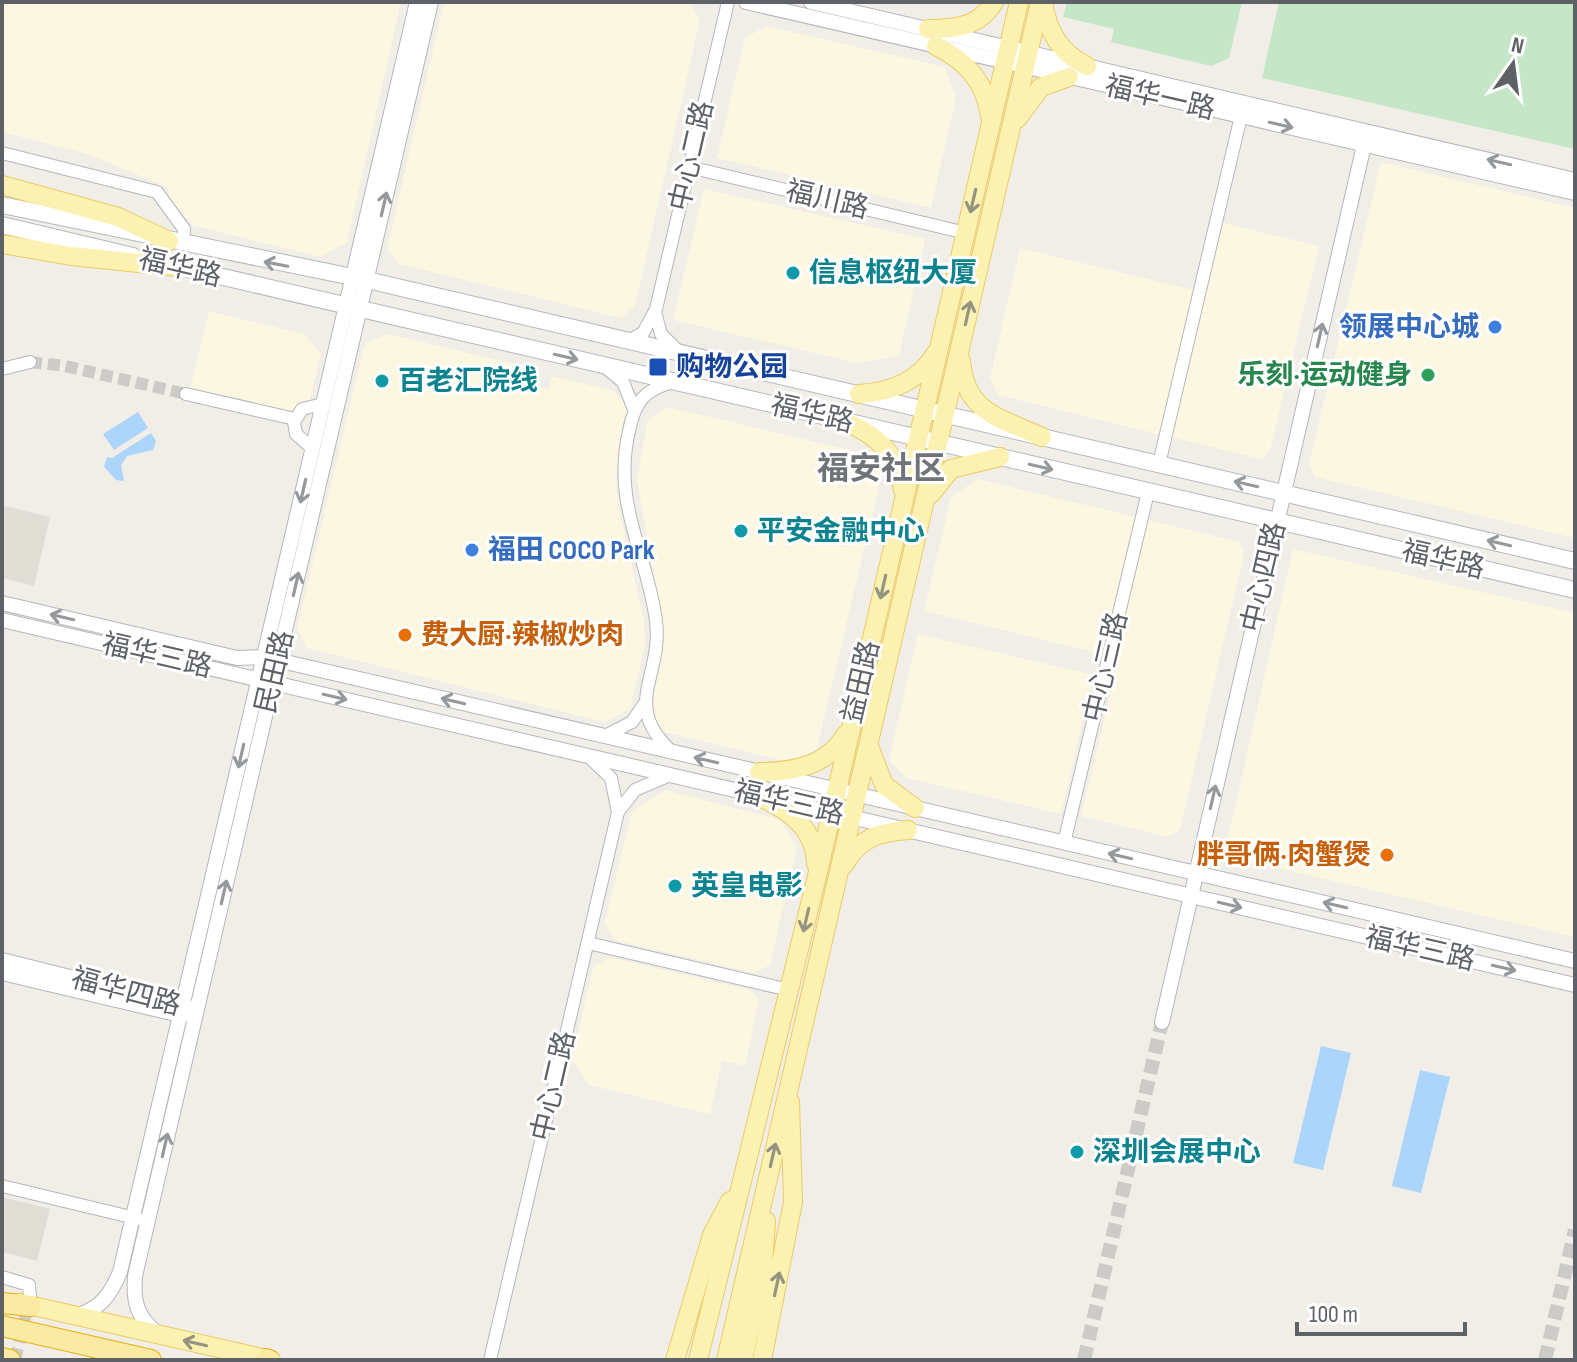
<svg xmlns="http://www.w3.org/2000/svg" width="1577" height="1362" font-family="'Sofia Sans Condensed','Noto Sans SC',sans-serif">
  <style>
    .commercial { fill: #fcf7e0 }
    .education { fill: #e0ddd5 }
    .green { fill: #c5e6c7 }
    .water { fill: #acd5fb }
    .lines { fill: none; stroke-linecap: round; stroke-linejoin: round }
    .minor-tunnel { stroke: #cccbc7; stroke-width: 12; stroke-dasharray: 12 6; stroke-linecap: butt }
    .tertiary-tunnel { stroke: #cccbc7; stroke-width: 14; stroke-dasharray: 14 7; stroke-linecap: butt }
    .minor-casing { stroke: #b4b7bb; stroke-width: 14 }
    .tertiary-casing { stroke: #b4b7bb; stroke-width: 16 }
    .secondary-casing { stroke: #b5b9be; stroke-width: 18 }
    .primary-casing { stroke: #ebcb65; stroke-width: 20 }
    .trunk-casing { stroke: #ebaf0c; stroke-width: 22 }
    .minor { stroke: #fff; stroke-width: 12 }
    .tertiary { stroke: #fff; stroke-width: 14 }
    .secondary { stroke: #fff; stroke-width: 16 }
    .primary { stroke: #fbf2b1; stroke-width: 18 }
    .trunk { stroke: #faeaa4; stroke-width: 20 }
    .oneway { stroke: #96999c }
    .oneway2 { stroke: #959481 }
    .culture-dot { fill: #0f9aa8; stroke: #fff; stroke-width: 3 }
    .shop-dot { fill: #3f7fe0; stroke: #fff; stroke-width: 3 }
    .transit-dot { fill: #1a4fb4; stroke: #fff; stroke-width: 3 }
    .leisure-dot { fill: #2e9e5b; stroke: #fff; stroke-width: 3 }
    .food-dot { fill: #e8710a; stroke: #fff; stroke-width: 3 }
    .labels { text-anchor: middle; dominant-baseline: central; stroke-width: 6; stroke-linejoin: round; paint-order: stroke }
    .street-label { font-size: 28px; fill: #5e6267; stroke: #fff }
    .culture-label { font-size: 28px; font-weight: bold; fill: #0d838f; stroke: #fff; text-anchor: start }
    .shop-label { font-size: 28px; font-weight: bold; fill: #366cbe; stroke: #fff; text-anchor: end }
    .transit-label { font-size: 28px; font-weight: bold; fill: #164399; stroke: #fff; text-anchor: start }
    .leisure-label { font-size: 28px; font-weight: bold; fill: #27864d; stroke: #fff; text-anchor: end }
    .food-label { font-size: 28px; font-weight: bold; fill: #c56008; stroke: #fff; text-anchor: start }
    .quarter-label { font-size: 32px; font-weight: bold; fill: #707478; stroke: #fff }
  </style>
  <rect width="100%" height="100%" fill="#f0eee7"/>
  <path class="commercial" d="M2,2H401L347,242L321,257L192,225L168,196L169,188L87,154L2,132Z
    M444,2H690L700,20L635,306L621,318L399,264L387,249Z
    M766,26L945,67L956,99L931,208L717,158L745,38Z
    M1381,162L1575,208V538L1315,477L1309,464Z
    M704,189L925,239L899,356L857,363L673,320Z
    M1223,223L1319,246L1270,451L1261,459L998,395L990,378L1020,248L1206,293Z
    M209,311L304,334L321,353L306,417L190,390Z
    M389,334L522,366L519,382L549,389L552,376L614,391L628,409L616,476L618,504L644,621L645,646L630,709L605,722L306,648L297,629L363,350L368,342Z
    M668,407L866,454L882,474L817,748L793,763L664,732L648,715L662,648V623L637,480L648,419Z
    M978,479L1240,542L1244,554L1180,830L1168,837L1081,816L1119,658L924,611L951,497Z
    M1293,549L1575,613V937L1224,856Z
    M918,634L1094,675L1061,814L907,778L889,760Z
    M665,790L779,819L797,847L770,965L754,973L614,940L605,922L632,811Z
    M609,957L750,990L759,1000L745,1066L722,1061L710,1114L589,1085L572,1059L593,968Z"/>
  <path class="education" d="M2,505L50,517L34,586L2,578Z
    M2,1197L50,1209L37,1261L2,1252Z"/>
  <path class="green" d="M1067,2H1242L1229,58L1211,66L1111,42L1114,29L1063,17Z
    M1279,2H1575V149L1262,78Z"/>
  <path class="water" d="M138,412L148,428L114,450L103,434Z
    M151,433L156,441L153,450L127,456L121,465L124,481L116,480L104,467L107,457L112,458Z
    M1321,1046L1351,1053L1323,1170L1293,1163Z
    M1420,1070L1450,1077L1421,1193L1392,1186Z"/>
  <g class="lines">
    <path class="minor-tunnel" d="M30,362L65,366L186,394
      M15,1360L29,1301"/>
    <path class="tertiary-tunnel" d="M1084,1360L1162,1022
      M1545,1360L1575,1230"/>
    <g class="minor-casing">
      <path id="minor" d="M2,153L157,192L184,229L183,244
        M689,167L966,233
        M655,312L661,334L677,350
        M628,341L643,333L656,309L728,2
        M605,367L623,382L634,409
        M2,369L30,362
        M186,394L295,419
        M313,449L296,434L294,422L302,409L323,404
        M1159,464L1241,116
        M605,736L632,722L645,703
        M671,751C621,704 663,677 656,621C647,552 612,505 629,431C635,401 644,390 673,382
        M590,758L611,778L618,812
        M1064,843L1148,492
        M588,943L789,990
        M2,1186L139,1219
        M2,1277L29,1285L30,1297
        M490,1360L618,812L635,790L670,775"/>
    </g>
    <g class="tertiary-casing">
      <path id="tertiary" d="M746,2L1575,193
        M811,2L1575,180
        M2,603L237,658L264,657L1575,961
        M2,620L1575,985
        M2,960L189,1007
        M2,973L180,1015L188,1014
        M1162,1022L1367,132
        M75,1316C100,1309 110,1296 120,1272L417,2
        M158,1334C137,1317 133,1303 135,1276L431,2"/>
    </g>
    <g class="secondary-casing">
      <path id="secondary" d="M2,205L367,280L1575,561
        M2,225L133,256
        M167,264L1575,590"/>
    </g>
    <g class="primary-casing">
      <path id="primary" d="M1043,3C1048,32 1060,53 1087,66
        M928,29C955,29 979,27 994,2
        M936,46C966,61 985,81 990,116
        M1017,119L1041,87L1069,77
        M2,185L118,217L169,241
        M2,244L71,256L178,267
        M961,361C965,413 1001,418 1042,437
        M859,394C891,392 918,382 936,353
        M844,421C877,435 897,453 903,490
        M931,494L951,469L1000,457
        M869,746L884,785L915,808
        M759,772C794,772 827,766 846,734
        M753,794C785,808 815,825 816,864
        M844,865C859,838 879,832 908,830
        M20,1303L271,1360
        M675,1360L712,1235L730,1201
        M698,1360L817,876L1019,2
        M726,1360L1040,2
        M743,1360L763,1265L766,1221
        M762,1360L793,1202L790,1102"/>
    </g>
    <g class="trunk-casing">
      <path id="trunk" d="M2,1303L31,1306
        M2,1326L151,1360
        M2,1358L10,1360
        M266,1359L269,1360"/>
    </g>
    <use href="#minor" class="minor"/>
    <use href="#tertiary" class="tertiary"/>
    <use href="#secondary" class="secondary"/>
    <use href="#primary" class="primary"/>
    <use href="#trunk" class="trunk"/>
  </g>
  <defs><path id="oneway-shaft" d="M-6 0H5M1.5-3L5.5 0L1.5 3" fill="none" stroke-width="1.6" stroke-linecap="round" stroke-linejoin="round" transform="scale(2)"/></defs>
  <g class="oneway">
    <use href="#oneway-shaft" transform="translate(1281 125) rotate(13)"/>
    <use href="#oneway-shaft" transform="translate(1499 162) rotate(-167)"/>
    <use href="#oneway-shaft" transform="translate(384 204) rotate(-77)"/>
    <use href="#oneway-shaft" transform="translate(276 264) rotate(-169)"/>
    <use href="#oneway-shaft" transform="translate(1320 335) rotate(-77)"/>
    <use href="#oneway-shaft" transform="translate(566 357) rotate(13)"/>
    <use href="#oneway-shaft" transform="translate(1041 467) rotate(13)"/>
    <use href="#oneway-shaft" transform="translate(1246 484) rotate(-167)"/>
    <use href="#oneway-shaft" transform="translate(303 491) rotate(103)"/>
    <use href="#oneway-shaft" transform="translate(1499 543) rotate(-167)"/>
    <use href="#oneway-shaft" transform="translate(296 584) rotate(-77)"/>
    <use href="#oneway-shaft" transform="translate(62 617) rotate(-167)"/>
    <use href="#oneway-shaft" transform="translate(335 697) rotate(13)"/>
    <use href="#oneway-shaft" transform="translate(453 701) rotate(-167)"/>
    <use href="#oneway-shaft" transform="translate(241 756) rotate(103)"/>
    <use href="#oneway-shaft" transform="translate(706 760) rotate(-167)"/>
    <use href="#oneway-shaft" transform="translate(1213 797) rotate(-77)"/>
    <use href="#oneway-shaft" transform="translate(1120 856) rotate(-167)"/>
    <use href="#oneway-shaft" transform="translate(224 892) rotate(-77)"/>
    <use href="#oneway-shaft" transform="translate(1230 905) rotate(13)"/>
    <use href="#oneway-shaft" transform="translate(1335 905) rotate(-167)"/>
    <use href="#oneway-shaft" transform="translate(1504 968) rotate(13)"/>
    <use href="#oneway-shaft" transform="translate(165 1145) rotate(-77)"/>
  </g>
  <g class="oneway2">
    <use href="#oneway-shaft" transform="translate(973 201) rotate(103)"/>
    <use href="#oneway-shaft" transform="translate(968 313) rotate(-77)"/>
    <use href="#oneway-shaft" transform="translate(883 587) rotate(103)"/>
    <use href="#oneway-shaft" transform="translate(806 920) rotate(103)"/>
    <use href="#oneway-shaft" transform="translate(773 1155) rotate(-77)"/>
    <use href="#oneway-shaft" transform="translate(777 1284) rotate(-78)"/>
    <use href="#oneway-shaft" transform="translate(195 1343) rotate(-167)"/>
  </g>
  <g class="culture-dot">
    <circle cx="793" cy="273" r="8"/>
    <circle cx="382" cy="381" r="8"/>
    <circle cx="741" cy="531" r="8"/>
    <circle cx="675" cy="886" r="8"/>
    <circle cx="1077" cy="1152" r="8"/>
  </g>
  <g class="shop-dot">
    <circle cx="1495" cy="327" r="8"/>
    <circle cx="472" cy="550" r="8"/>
  </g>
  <rect class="transit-dot" x="648" y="357" width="20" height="20" rx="4"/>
  <circle class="leisure-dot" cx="1428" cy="375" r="8"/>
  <g class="food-dot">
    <circle cx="405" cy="635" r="8"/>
    <circle cx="1387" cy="855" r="8"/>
  </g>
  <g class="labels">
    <g class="street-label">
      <text transform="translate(1160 98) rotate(13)">福华一路</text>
      <text transform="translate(692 156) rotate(-77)">中心二路</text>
      <text transform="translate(827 200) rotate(13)">福川路</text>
      <text transform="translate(180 268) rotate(13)">福华路</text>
      <text transform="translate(812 414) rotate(13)">福华路</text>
      <text transform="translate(1443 560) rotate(13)">福华路</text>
      <text transform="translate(1264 577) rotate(-77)">中心四路</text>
      <text transform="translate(157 656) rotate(13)">福华三路</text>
      <text transform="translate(1106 667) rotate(-77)">中心三路</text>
      <text transform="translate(275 672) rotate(-77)">民田路</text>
      <text transform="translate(861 682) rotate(-77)">益田路</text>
      <text transform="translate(789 803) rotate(13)">福华三路</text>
      <text transform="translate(1420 949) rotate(13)">福华三路</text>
      <text transform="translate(126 992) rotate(15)">福华四路</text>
      <text transform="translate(554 1086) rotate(-77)">中心二路</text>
    </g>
    <g class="culture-label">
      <text x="809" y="273">信息枢纽大厦</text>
      <text x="398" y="381">百老汇院线</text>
      <text x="757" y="531">平安金融中心</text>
      <text x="691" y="886">英皇电影</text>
      <text x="1093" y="1152">深圳会展中心</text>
    </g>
    <g class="shop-label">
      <text x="1479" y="327">领展中心城</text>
      <text x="488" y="550" text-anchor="start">福田 COCO Park</text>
    </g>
    <g class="transit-label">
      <text x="676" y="367">购物公园</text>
    </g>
    <g class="leisure-label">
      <text x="1412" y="375">乐刻·运动健身</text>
    </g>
    <g class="food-label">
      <text x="421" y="635">费大厨·辣椒炒肉</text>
      <text x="1371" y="855" text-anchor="end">胖哥俩·肉蟹煲</text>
    </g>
    <g class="quarter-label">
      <text x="881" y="469">福安社区</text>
    </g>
  </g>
  <rect width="1577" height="1362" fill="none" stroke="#5e6267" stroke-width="8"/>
  <g transform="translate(1513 64) rotate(14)" stroke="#ffffff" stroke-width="6" paint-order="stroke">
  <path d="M0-6L14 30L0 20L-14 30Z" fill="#5e6267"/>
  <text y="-12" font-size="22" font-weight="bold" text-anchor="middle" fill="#5e6267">N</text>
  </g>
  <path d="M1297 1322v12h168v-12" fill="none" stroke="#5e6267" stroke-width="4"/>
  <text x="1309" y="1322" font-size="24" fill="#5e6267" stroke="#ffffff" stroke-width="6" paint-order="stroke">100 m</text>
</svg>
